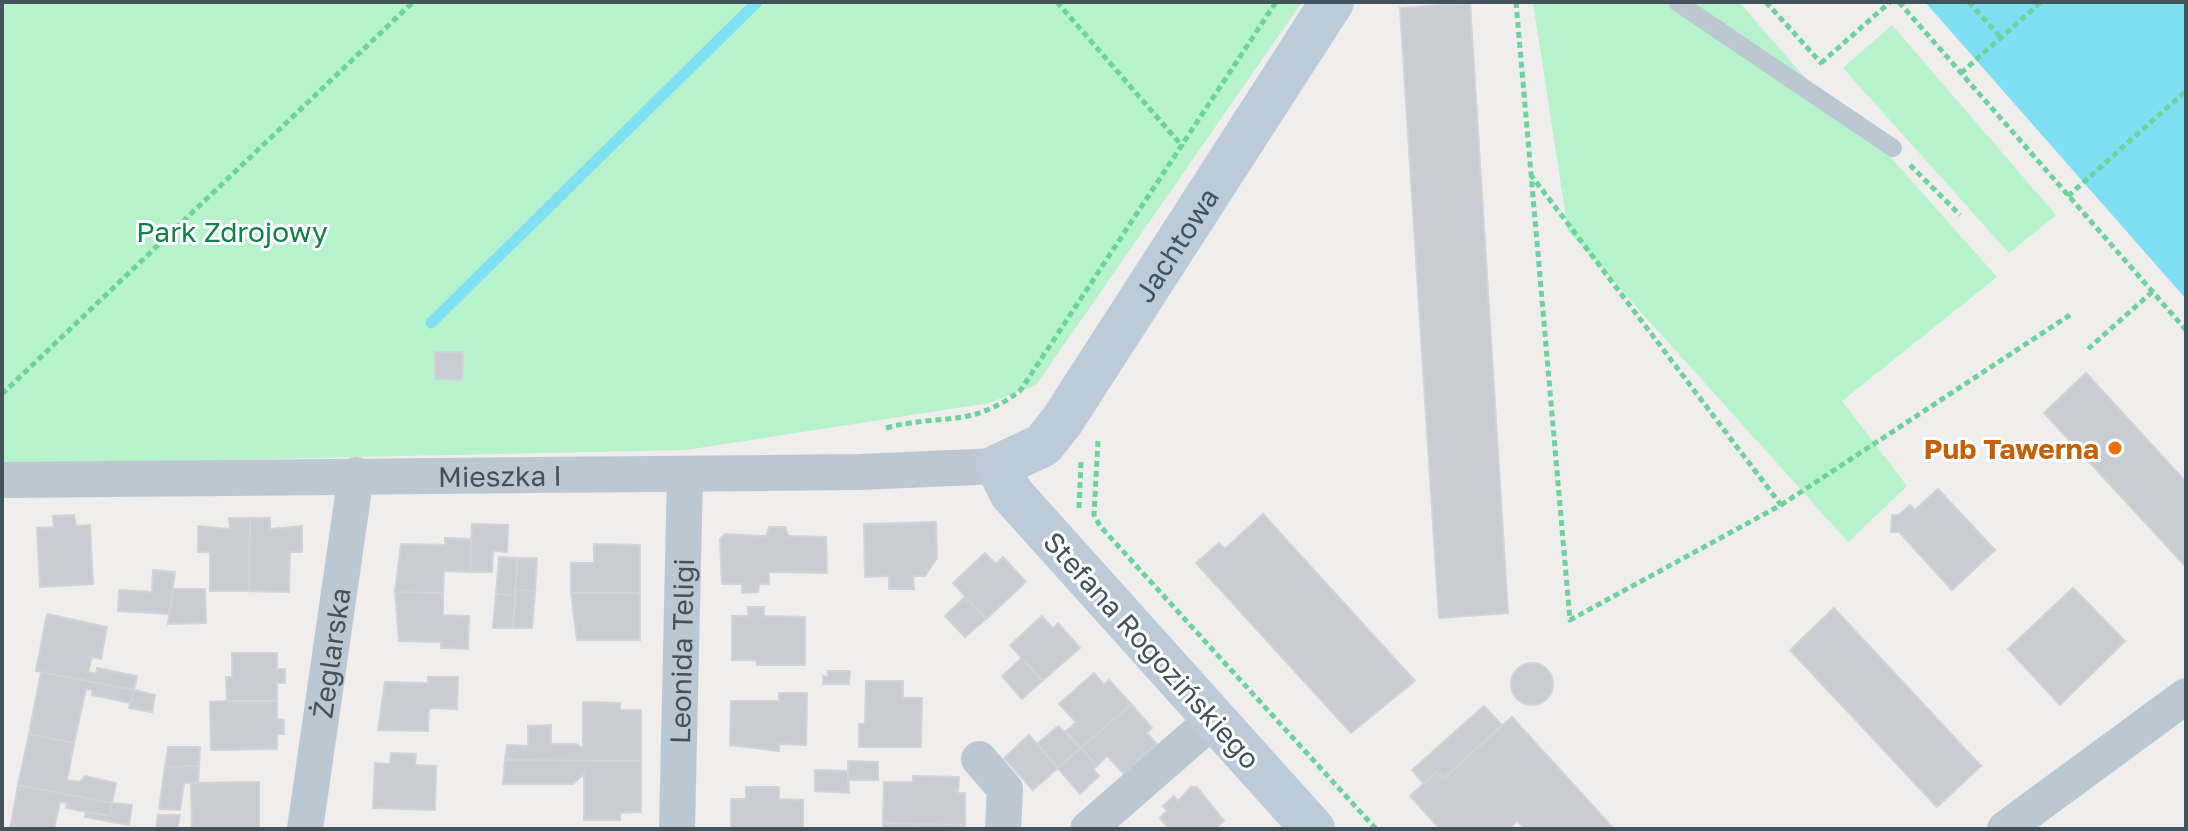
<svg xmlns="http://www.w3.org/2000/svg" width="2188" height="831" font-family="'Golos Text',sans-serif">
  <style>
    .green { fill: #b6f2cb }
    .water { fill: #7fe0f3 }
    .lines { fill: none; stroke-linecap: round; stroke-linejoin: round }
    .stream { stroke: #7fe0f3; stroke-width: 11 }
    .building { fill: #c9ccd2; stroke: #d0d3d9; stroke-width: 2 }
    .path { stroke: #6bd39b; stroke-width: 5; stroke-dasharray: 6 4; stroke-linecap: butt }
    .lane { stroke: #bcc8d1; stroke-width: 18 }
    .street { stroke: #bcc8d1; stroke-width: 36 }
    .secondary { stroke: #bdcbd8; stroke-width: 44 }
    .food-dot { fill: #e8710a; stroke: #fff; stroke-width: 3 }
    .labels { text-anchor: middle; dominant-baseline: central; stroke-width: 6; stroke-linejoin: round; paint-order: stroke }
    .park-label { font-size: 28px; fill: #0e8344; stroke: #fff }
    .street-label { font-size: 28px; fill: #44525c; stroke: #fff }
    .food-label { font-size: 28px; font-weight: bold; fill: #c56008; stroke: #fff; text-anchor: end }
  </style>
  <rect width="100%" height="100%" fill="#f0eded"/>
  <path class="green" d="M2,2H1302L1036,385L989,403L686,450L78,463L2,462Z
    M1533,2H1739L1815,89L1879,144L1997,277L1842,401L1907,486L1848,542L1568,231Z
    M1892,25L2056,215L2009,253L1843,68Z"/>
  <path class="water" d="M1925,2H2186V299Z"/>
  <g class="lines">
    <path class="stream" d="M431,323L757,2"/>
  </g>
  <path class="building" d="M1470,3L1508,613L1439,618L1400,8Z
    M435,352H463L462,380L435,379Z
    M2086,373L2186,482V567L2044,413Z
    M1938,489L1995,550L1952,590L1899,532H1891L1892,515H1899L1910,505L1915,510Z
    M1263,514L1415,681L1351,733L1196,563L1219,543L1225,549Z
    M74,515L76,526L90,525L93,584L40,587L37,528L54,527L53,516Z
    M229,518H250L249,591H210V552H198V526L230,529Z
    M250,518H270V529L302,526V552H290L289,592L249,591Z
    M936,522L937,558L925,576H913L914,589H889V576L865,577L864,524Z
    M472,524L508,525L507,552L493,551L492,572H470Z
    M769,527H785L788,536L826,537L827,573L769,572V584H759L758,592L742,593V584H722L720,539L725,534L766,536Z
    M445,538L471,539L470,572L444,571L443,593L395,592L401,544L445,545Z
    M594,544L640,545V593H571V563H594Z
    M985,553L996,564L1003,557L1026,582L986,619L953,583Z
    M499,557L518,558L515,595L496,594Z
    M518,558H537L535,591L515,590Z
    M153,570L175,572L169,614L118,611L119,590L152,592Z
    M2073,588L2125,641L2060,705L2008,649Z
    M173,589H205L206,623L168,624Z
    M515,590L535,591L532,628H513Z
    M395,592L443,593V615L469,616L468,649L441,648V642L399,641Z
    M571,593H640V640H577Z
    M496,594L515,595L513,628H493Z
    M965,597L986,619L965,637L945,616Z
    M748,607H764V616L805,617V665H757L756,660H732V616H748Z
    M1834,608L1981,766L1937,807L1790,650Z
    M47,614L107,627L101,659L92,657L88,672L96,674L97,668L137,676L134,690L36,671Z
    M1042,616L1053,629L1058,623L1080,648L1042,681L1010,645Z
    M232,653H277V669H285V683H277V701H227L226,677H232Z
    M1022,658L1042,681L1022,699L1002,676Z
    M1511 684a21 21 0 1 1 42 0a21 21 0 1 1-42 0Z
    M828,671H850L849,684H823V676L828,677Z
    M41,672L134,690L131,703L92,695L93,690L86,689L74,743L29,734Z
    M1094,673L1104,685L1109,680L1131,704L1081,748L1066,731L1076,722L1059,704Z
    M428,677H458L457,709L429,708L428,731L378,730L385,682L428,683Z
    M866,681H903V698H922L921,747H859V724H865Z
    M134,690L155,695L152,712L129,708Z
    M779,693H807L806,745L779,744V751L730,745L731,701H779Z
    M227,701H277V719L284,720V734H277V749L211,750L210,702Z
    M583,702L620,703V710H641V761L505,760L507,745L528,746V726L551,725V744H576L583,748Z
    M1131,704L1152,728L1147,733L1157,744L1124,774L1107,756L1097,766L1081,748Z
    M1484,706L1502,725L1443,779L1436,772L1424,784L1412,770Z
    M1512,717L1614,829H1525L1517,821L1509,829H1440L1410,796L1436,772L1443,779Z
    M1058,726L1081,748L1058,768L1037,744Z
    M29,734L74,743L67,780L80,782L85,776L116,783L112,803L18,785Z
    M1029,735L1058,768L1033,790L1004,758Z
    M168,747H200L199,766L165,767Z
    M1081,748L1097,766L1093,769L1099,776L1080,794L1058,768Z
    M391,753L416,754L415,765L436,766L435,810L373,808L375,763L390,764Z
    M505,760L641,761V812L620,813V820H584V774L573,784H503Z
    M848,761L878,762V780H848Z
    M199,766L198,783H184L180,810L159,809L165,767Z
    M815,770L848,771L849,793L815,791Z
    M913,776L959,777L958,793H965V825L883,823L884,782H913Z
    M259,782V829H192L191,783Z
    M18,785L112,803L110,816L66,808L67,803L60,802L54,829H10Z
    M746,787H779V799L803,800V829H731V799H746Z
    M1191,787H1197L1224,821L1215,829H1169L1160,818L1167,811L1163,806L1174,796L1178,801Z
    M112,803L132,805L129,825L85,817L86,812L110,816Z
    M158,815H180L177,829H156Z
    M883,823L965,825L964,829H883Z"/>
  <g class="lines">
    <path class="path" d="M1057,2L1183,147
      M1516,2L1570,620L1781,505L1531,175
      M1766,2L1822,64
      M1899,2L2186,330
      M1969,2L2001,38
      M1821,63L1890,2
      M1961,73L2041,2
      M1910,165L1960,215
      M2068,196L2186,91
      M2088,349L2152,292
      M2,394L413,2
      M886,428C942,413 969,429 1020,391L1276,2
      M1098,441L1094,515L1100,526L1376,829
      M1781,505L2070,315
      M1079,508L1081,462"/>
    <path class="lane" d="M1677,2L1893,148"/>
    <g class="street">
      <path id="s1" d="M2,480L860,472L998,466"/>
      <path d="M979,759L1005,789L1003,829"/>
      <path id="s2" d="M305,829L356,475"/>
      <path id="s3" d="M677,829L685,474"/>
      <path d="M1088,829L1214,719"/>
      <path d="M2005,829L2186,696"/>
    </g>
    <path class="secondary" id="s4" d="M1313,829L1011,493L998,466L1043,445L1062,421L1332,2"/>
  </g>
  <circle class="food-dot" cx="2115" cy="448" r="8"/>
  <g class="labels">
    <g class="park-label">
      <text x="232" y="231">Park Zdrojowy</text>
    </g>
    <g class="street-label">
      <text stroke="none"><textPath href="#s4" startOffset="772">Jachtowa</textPath></text>
      <text stroke="none"><textPath href="#s1" startOffset="498">Mieszka I</textPath></text>
      <text transform="translate(1152 650) rotate(48)">Stefana Rogozińskiego</text>
      <text stroke="none"><textPath href="#s3" startOffset="178">Leonida Teligi</textPath></text>
      <text stroke="none"><textPath href="#s2" startOffset="178">Żeglarska</textPath></text>
    </g>
    <g class="food-label">
      <text x="2099" y="448">Pub Tawerna</text>
    </g>
  </g>
  <rect width="2188" height="831" fill="none" stroke="#44525c" stroke-width="8"/>
</svg>
